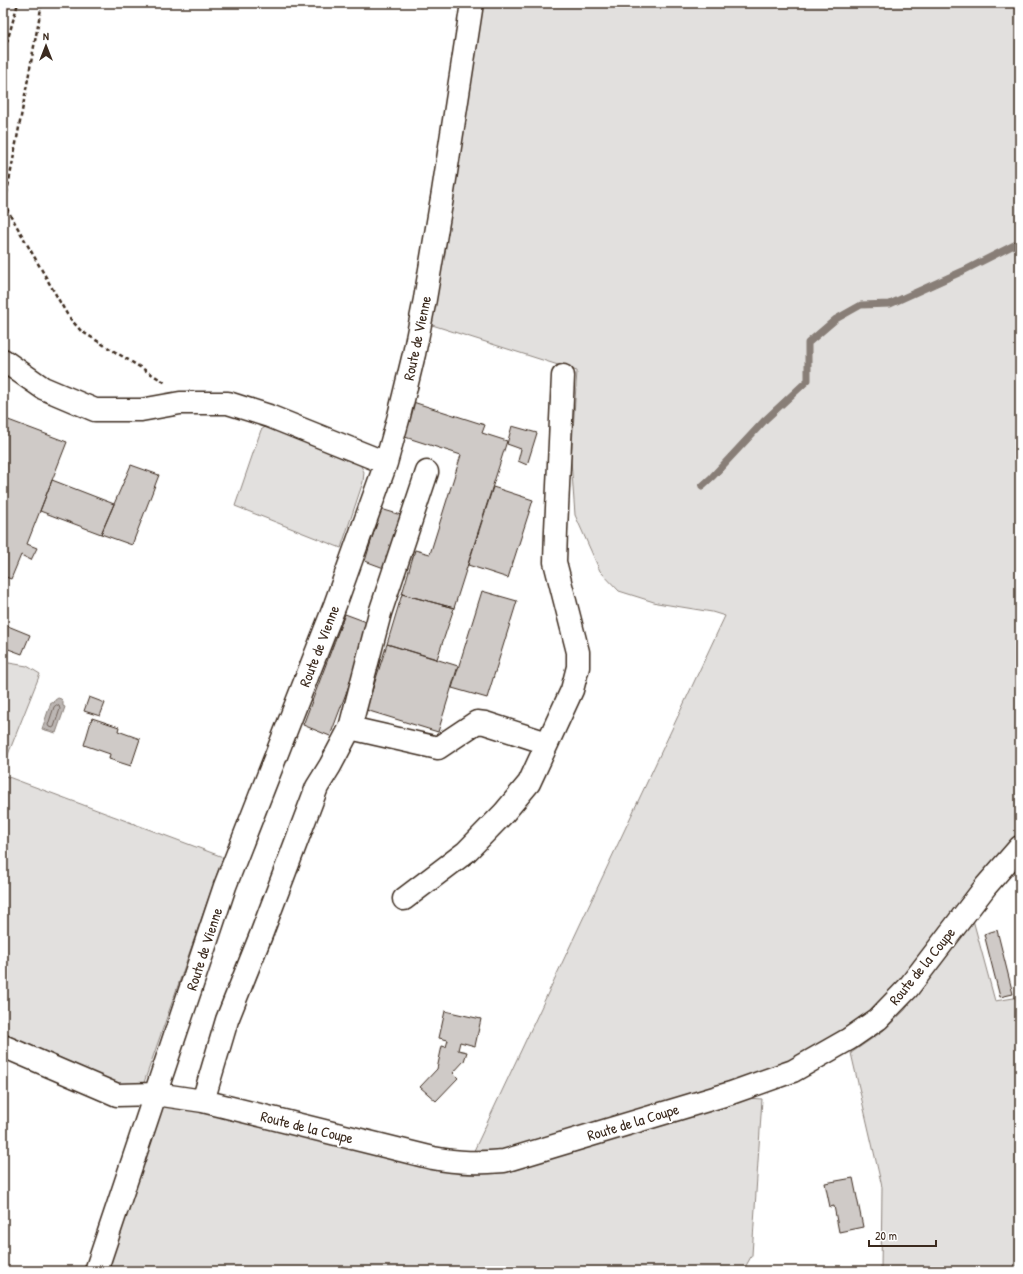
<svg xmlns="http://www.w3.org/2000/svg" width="1023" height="1274" font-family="'Patrick Hand',sans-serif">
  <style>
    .green { fill: #e2e0de; stroke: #8e857e }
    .water { fill: #bcb6b3; stroke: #887e77 }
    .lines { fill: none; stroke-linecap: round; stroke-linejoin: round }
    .shore { stroke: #6f625a; stroke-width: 1 }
    .stream { stroke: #887e77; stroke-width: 7 }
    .building { fill: #cfcac7; stroke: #3b2a1e }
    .minor-casing { stroke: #3b2a1e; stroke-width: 25 }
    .path { stroke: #3b2a1e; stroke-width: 2.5; stroke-dasharray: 4 3; stroke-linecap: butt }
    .minor { stroke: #fff; stroke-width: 22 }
    .labels { text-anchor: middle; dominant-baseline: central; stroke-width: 4; stroke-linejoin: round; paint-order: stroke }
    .street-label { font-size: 15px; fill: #3b2a1e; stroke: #fff }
  </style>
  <rect width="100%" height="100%" fill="#fff"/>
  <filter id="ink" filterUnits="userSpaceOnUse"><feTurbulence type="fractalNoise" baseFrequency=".025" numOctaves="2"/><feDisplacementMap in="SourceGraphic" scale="8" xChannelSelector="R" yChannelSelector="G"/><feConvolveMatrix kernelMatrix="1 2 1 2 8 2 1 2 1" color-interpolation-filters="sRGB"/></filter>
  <g filter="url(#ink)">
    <path class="green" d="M481,3H1020V834L979,878L901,983L869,1015L821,1046L769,1070L504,1152L471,1157L725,616L712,612L657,603L619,591L600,571L575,515L571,460L577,371L429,324Z
      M268,425L359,462L364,472L363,482L341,548L235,506L261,430Z
      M3,662L27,666L40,674L3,767Z
      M3,775L223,857L141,1091L110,1082L3,1037Z
      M972,916L995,1001L1020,997V1271H881L882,1187L851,1053L883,1031L905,1010Z
      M748,1098L762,1099L752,1255L743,1271H106L162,1106L182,1102L460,1174H478L495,1171Z"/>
    <path class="water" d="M58,698L61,699L63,701V706L65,707L56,733L42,729L51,702L54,703L55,700Z"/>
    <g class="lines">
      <path class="shore" d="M57,705L59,706L60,709L54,727L52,728L49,727L48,725L54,707Z"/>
      <path class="stream" d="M702,486L712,477L765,420L808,380V343L836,319L861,305L890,304L963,271L1020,242"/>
    </g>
    <path class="building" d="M413,402L485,425L482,433L507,441L454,608L402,594L415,550L430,554L461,455L405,437Z
      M3,418L67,442L27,544L37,548L31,560L21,555L11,579L3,576Z
      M512,426L537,433L527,465L518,461L521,449L507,444Z
      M131,465L159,475L132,545L101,534Z
      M52,480L114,504L101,534L40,511Z
      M493,487L533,500L508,578L468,565Z
      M381,509L401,515L384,568L365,561Z
      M482,591L517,601L487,698L452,688Z
      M402,594L454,608L437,659L387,644Z
      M345,614L372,624L330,736L303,725Z
      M3,624L30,635L22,654L3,647Z
      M387,644L458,666L438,732L366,710Z
      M89,697L105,703L100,716L84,711Z
      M92,718L119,727L118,731L140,739L131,766L109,759L110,754L84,745Z
      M997,930L1013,994L1000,997L984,934Z
      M445,1011L481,1019L475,1046L460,1042L458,1050L467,1052L464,1061L453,1073L458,1078L436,1101L420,1087L437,1069L442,1046L446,1047L448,1040L439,1038Z
      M853,1178L863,1227L839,1232L834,1206L830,1207L825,1183Z"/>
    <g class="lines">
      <g class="minor-casing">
        <path id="minor" d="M3,360L43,388L95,410H141L180,403H228L269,416L386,463
          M350,728L438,748L477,722L485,723L547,743
          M404,899L466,852L504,813L529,783L572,690L578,667V652L555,562L556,530L563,376
          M3,1046L117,1095L156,1094L203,1101L433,1158C460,1163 478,1163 504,1161L731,1093L793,1071L849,1039L878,1019L908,988L986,886L1020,847
          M203,1101L227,1020L261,935L317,787L330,766L350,728L380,613L427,472
          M96,1271L225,886L335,605L386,463L399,416L414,354L425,299L443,192L472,3"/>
      </g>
      <path class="path" d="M3,56L18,3
        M3,202L68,316L81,331L166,383
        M3,214L42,3"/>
      <use href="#minor" class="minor"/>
    </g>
  </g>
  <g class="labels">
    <g class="street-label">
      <text transform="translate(417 338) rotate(-78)">Route de Vienne</text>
      <text transform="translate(319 646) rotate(-69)">Route de Vienne</text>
      <text transform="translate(204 949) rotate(-72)">Route de Vienne</text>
      <text transform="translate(922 966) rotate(-51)">Route de la Coupe</text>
      <text transform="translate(633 1122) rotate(-17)">Route de la Coupe</text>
      <text transform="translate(307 1127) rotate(14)">Route de la Coupe</text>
    </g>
  </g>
  <rect width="1023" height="1274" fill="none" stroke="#fff" stroke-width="16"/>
  <rect x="8" y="8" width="1007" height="1258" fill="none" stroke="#3b2a1e" stroke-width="1.5" filter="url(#ink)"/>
  <g transform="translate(46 46)" stroke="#ffffff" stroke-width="3" paint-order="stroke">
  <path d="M0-3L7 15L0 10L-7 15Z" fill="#3b2a1e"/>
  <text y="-6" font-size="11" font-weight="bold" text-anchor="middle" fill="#3b2a1e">N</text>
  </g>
  <path d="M869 1240v6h67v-6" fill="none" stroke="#3b2a1e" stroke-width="2"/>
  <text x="875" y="1240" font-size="12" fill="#3b2a1e" stroke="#ffffff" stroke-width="3" paint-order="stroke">20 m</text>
</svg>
